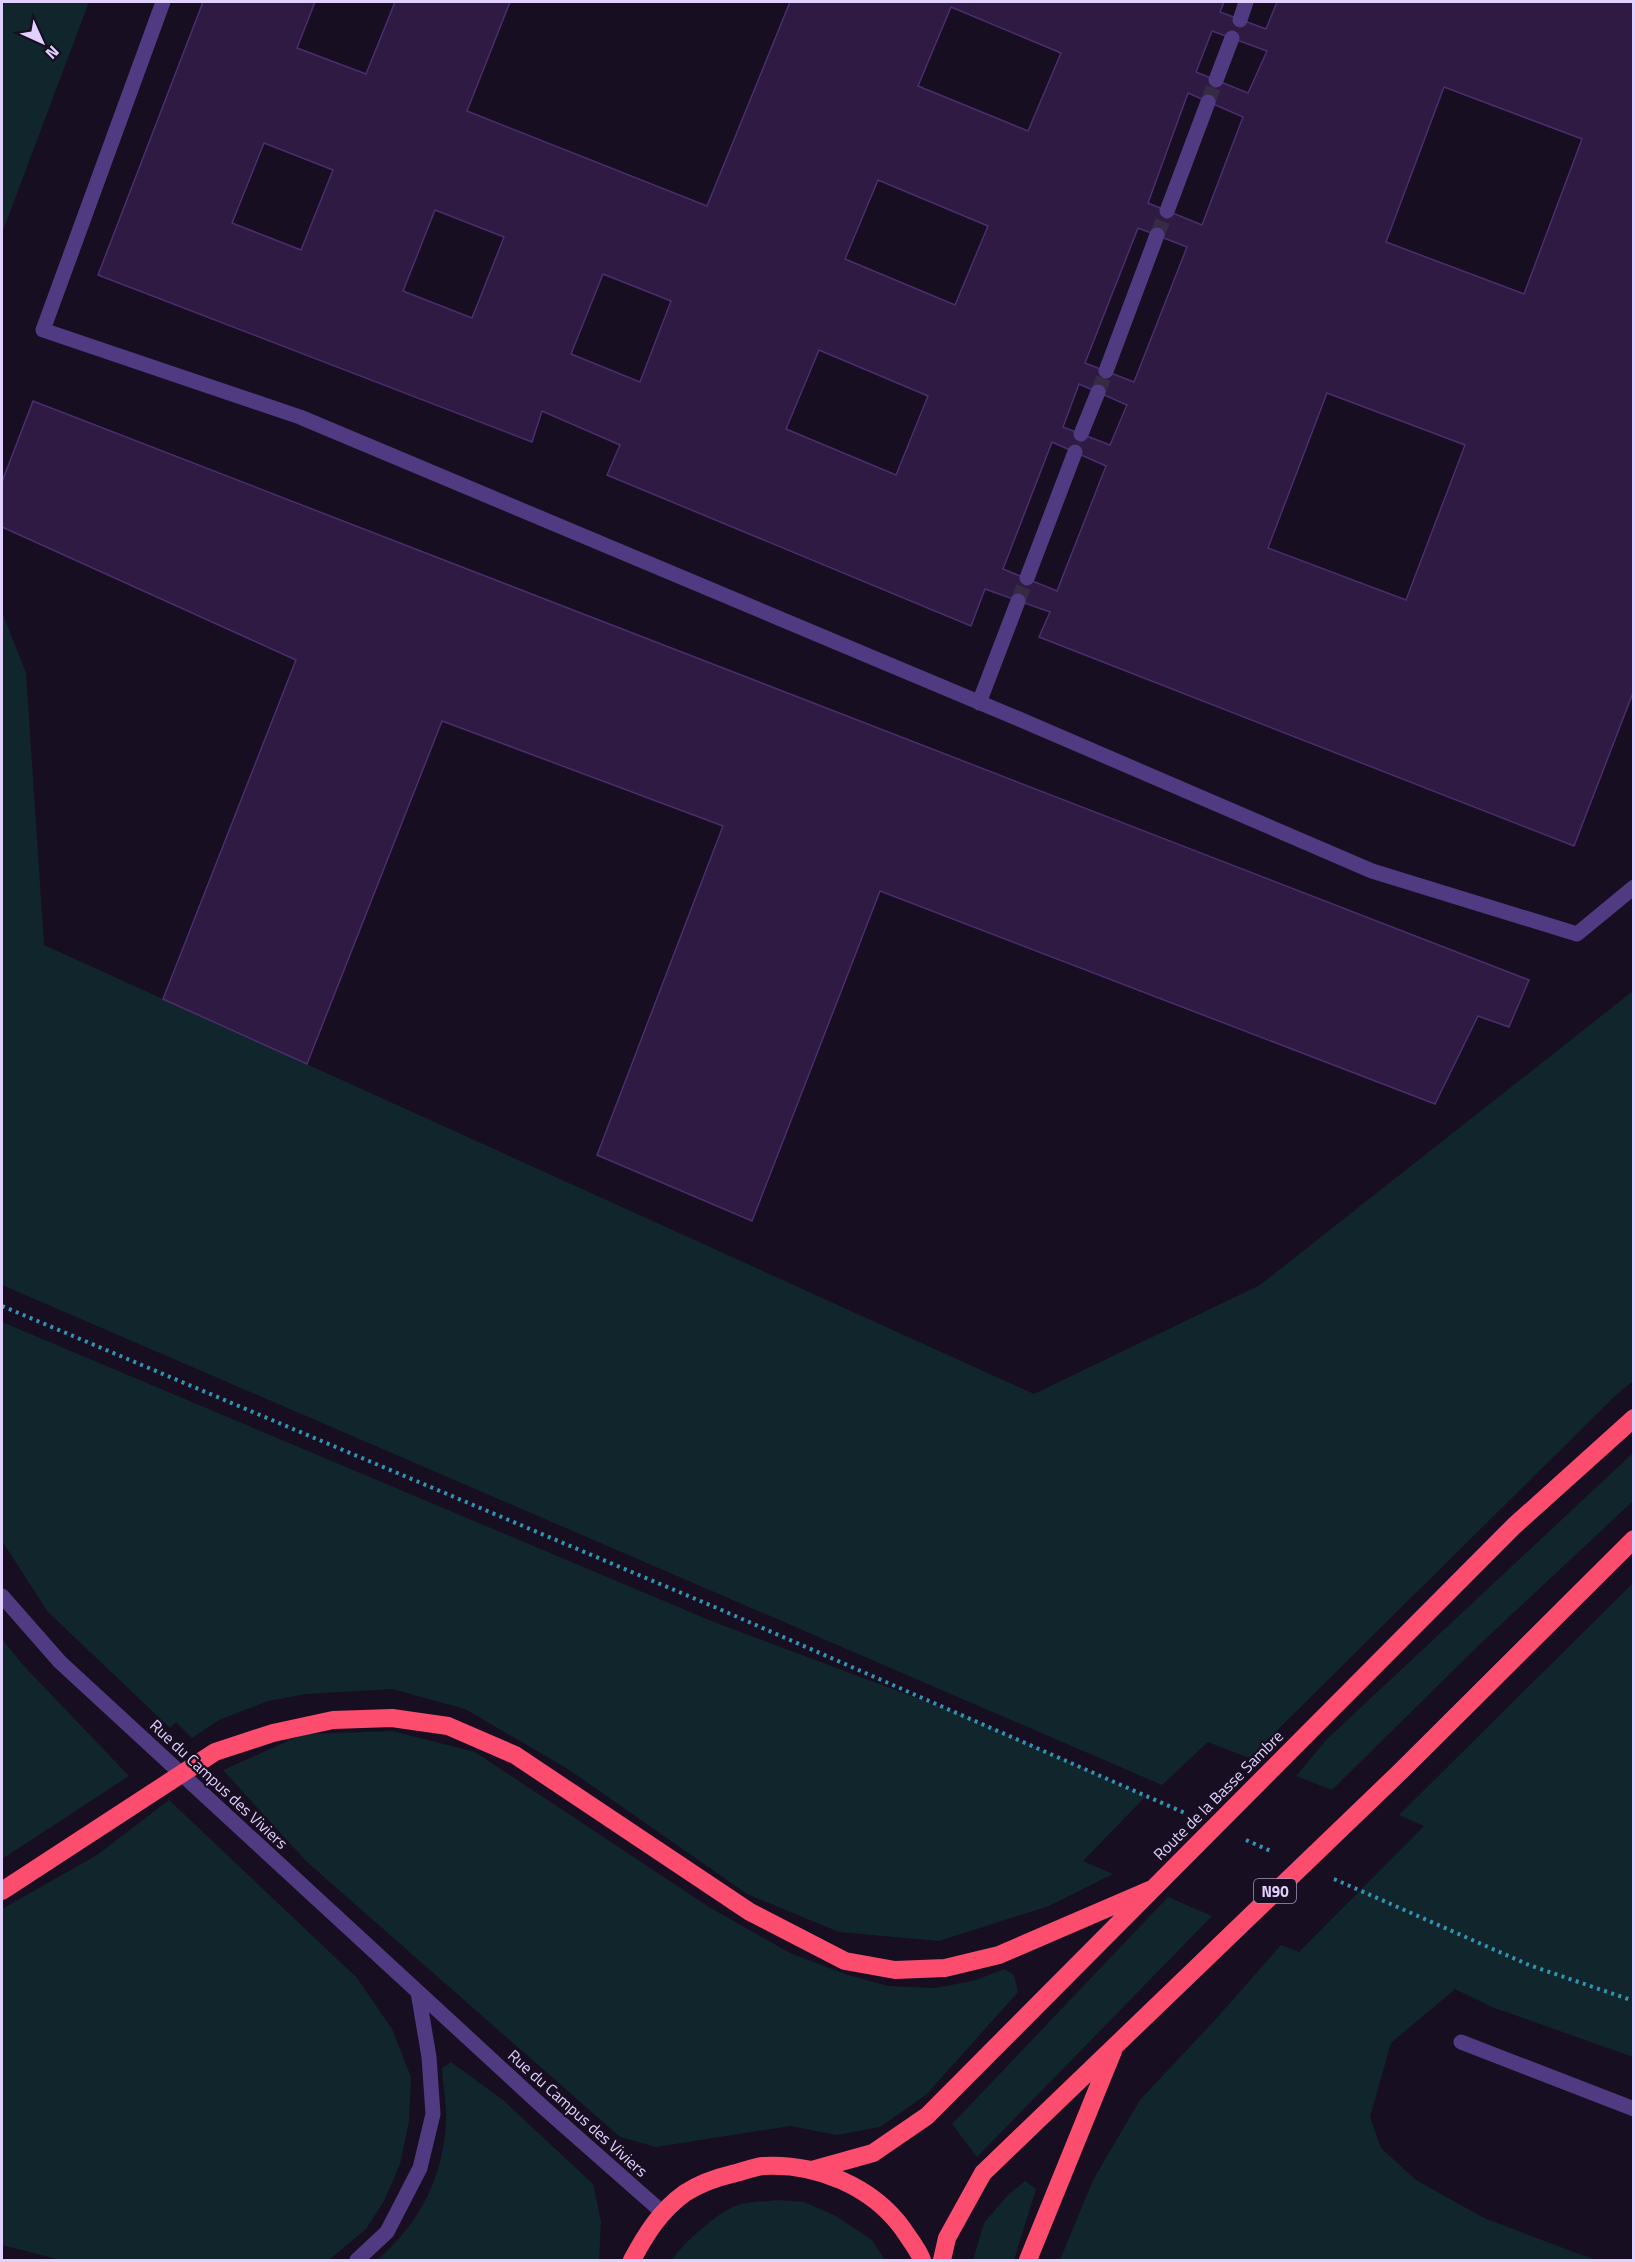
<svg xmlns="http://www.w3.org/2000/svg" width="1635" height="2262" font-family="'Titillium Web',sans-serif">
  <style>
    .green { fill: #11252c }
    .building { fill: #2e1a43; stroke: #4c2d6f; stroke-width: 1.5; fill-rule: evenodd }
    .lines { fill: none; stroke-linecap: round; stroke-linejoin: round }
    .minor-tunnel { stroke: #352b43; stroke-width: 15; stroke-dasharray: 15 8; stroke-linecap: butt }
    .path { stroke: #3095b2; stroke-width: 4; stroke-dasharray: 3 4.5; stroke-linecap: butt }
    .minor { stroke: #503a81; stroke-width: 15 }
    .highway { stroke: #fd4d6f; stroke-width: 18 }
    .labels { text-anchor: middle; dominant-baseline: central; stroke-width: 4.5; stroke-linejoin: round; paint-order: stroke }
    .shield { fill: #170e22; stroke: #a596bc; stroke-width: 1.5 }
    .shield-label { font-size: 15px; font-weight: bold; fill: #e2d0fe }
    .street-label { font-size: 16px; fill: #e2d0fe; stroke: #170e22 }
  </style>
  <rect width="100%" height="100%" fill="#170e22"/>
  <path class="green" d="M2,2H89L2,233Z
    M2,612L26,673L44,945L1034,1394L1260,1285L1633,991V1381L1615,1396L1249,1758L1208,1742L1162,1785L2,1285Z
    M2,1322L709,1620L965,1716L1146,1796L1083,1861L1113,1874L1049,1906L939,1941L839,1932L747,1894L568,1769L465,1709L392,1689L306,1694L268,1701L219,1720L192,1738L176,1722L170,1728L48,1612L2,1541Z
    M1633,1453V1501L1478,1646L1332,1790L1296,1776L1327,1739Z
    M1633,1583V2057L1492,2007L1455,1989L1391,2043L1370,2117L1381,2148L1416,2180L1484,2218L1595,2260H1060L1093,2180L1140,2100L1215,2020L1281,1945L1299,1952L1424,1826L1399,1815Z
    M2,1639L24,1666L129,1776L2,1859Z
    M392,1731L475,1752L709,1907L790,1953L845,1974L888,1986L936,1988L976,1980L1004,1969L1014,1975L1018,1992L926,2095L880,2127L837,2135L790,2126L656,2147L620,2137L307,1862L223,1770L304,1734Z
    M169,1800L357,1978L392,2029L411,2077L409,2121L400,2164L384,2201L366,2229L329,2260H61L2,2245V1909L97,1855Z
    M1168,1897L1212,1916L977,2157L952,2124Z
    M451,2062L503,2100L593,2184L601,2221L599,2260H377C419,2224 442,2180 446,2124C447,2106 443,2086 442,2068Z
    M1025,2181L1036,2189L1014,2260H973L984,2223L1008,2195Z
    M777,2200L804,2202L834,2215L872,2240L885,2260H672C682,2244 717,2213 735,2206C747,2201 764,2202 777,2200Z"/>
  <path class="building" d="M203,2H315L297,48L366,74L395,2H510L467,111L707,206L790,2H1224L1220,12L1266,29L1277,2H1634V690L1574,846L1039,637L1050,612L985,589L971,626L607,475L620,445L542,411L532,442L98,275ZM951,7L1061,53L1028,131L918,86ZM1212,31L1267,51L1248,93L1196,72ZM1444,87L1582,139L1524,294L1386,242ZM1188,93L1243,117L1202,225L1148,203ZM264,143L333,170L301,250L232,223ZM878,180L988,226L955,305L845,259ZM435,210L504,237L472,318L403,291ZM1138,228L1187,247L1134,382L1085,363ZM603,274L671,301L640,382L571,354ZM819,350L928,396L896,475L786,429ZM1079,384L1127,405L1110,445L1063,427ZM1327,393L1465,445L1406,600L1268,548ZM1052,442L1106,466L1057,591L1003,569Z
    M33,401L1529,980L1509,1027L1478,1016L1435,1104L880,891L752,1221L597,1155L723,826L442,721L307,1064L163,999L296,660L2,527V482Z"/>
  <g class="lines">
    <path class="minor-tunnel" d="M1208,102L1216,80
      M1157,235L1167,211
      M1098,392L1106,371
      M1018,601L1027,578"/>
    <path class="path" d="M2,1306L717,1608L1185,1813
      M1246,1840L1273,1852
      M1334,1879L1529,1965L1634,2001"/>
    <path class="minor" d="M163,2L43,330L300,417L1019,719L1372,871L1577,934L1634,887
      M1240,20L1246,2
      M1216,80L1232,38
      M1167,211L1208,102
      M1106,371L1157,235
      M1081,434L1098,392
      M1027,578L1075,452
      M979,703L1018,601
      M2,1596L60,1662L543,2107L662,2212
      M1461,2042L1634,2109
      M357,2260L387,2232L420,2168L433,2114L429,2057L418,1992"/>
    <path class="highway" d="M2,1891L215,1752L273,1733L333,1720L392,1718L448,1726L515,1755L750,1912L845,1961L895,1970L945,1968L999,1955L1152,1889
      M812,2170L873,2153L927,2116L1514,1526L1634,1418
      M632,2260C646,2234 660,2211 685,2193C699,2184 715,2178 732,2174C741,2172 753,2167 763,2166C816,2163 872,2186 903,2229C910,2240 918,2249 922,2260
      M942,2260L947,2238L983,2173L1401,1771L1634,1539
      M1028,2260L1113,2051"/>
  </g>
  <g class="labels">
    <rect class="shield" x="1254" y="1879" width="42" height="24" rx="4.5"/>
    <g class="shield-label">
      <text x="1275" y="1891">N90</text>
    </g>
    <g class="street-label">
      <text transform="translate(219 1784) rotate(43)">Rue du Campus des Viviers</text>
      <text transform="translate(1218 1795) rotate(-45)">Route de la Basse Sambre</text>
      <text transform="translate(578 2113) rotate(42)">Rue du Campus des Viviers</text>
    </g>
  </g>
  <rect width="1635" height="2262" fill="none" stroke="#e2d0fe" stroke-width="6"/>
  <g transform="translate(42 42) rotate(135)" stroke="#170e22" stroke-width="4.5" paint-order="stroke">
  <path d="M0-4.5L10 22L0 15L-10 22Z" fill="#e2d0fe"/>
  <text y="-9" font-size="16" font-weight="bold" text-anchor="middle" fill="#e2d0fe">N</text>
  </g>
</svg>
